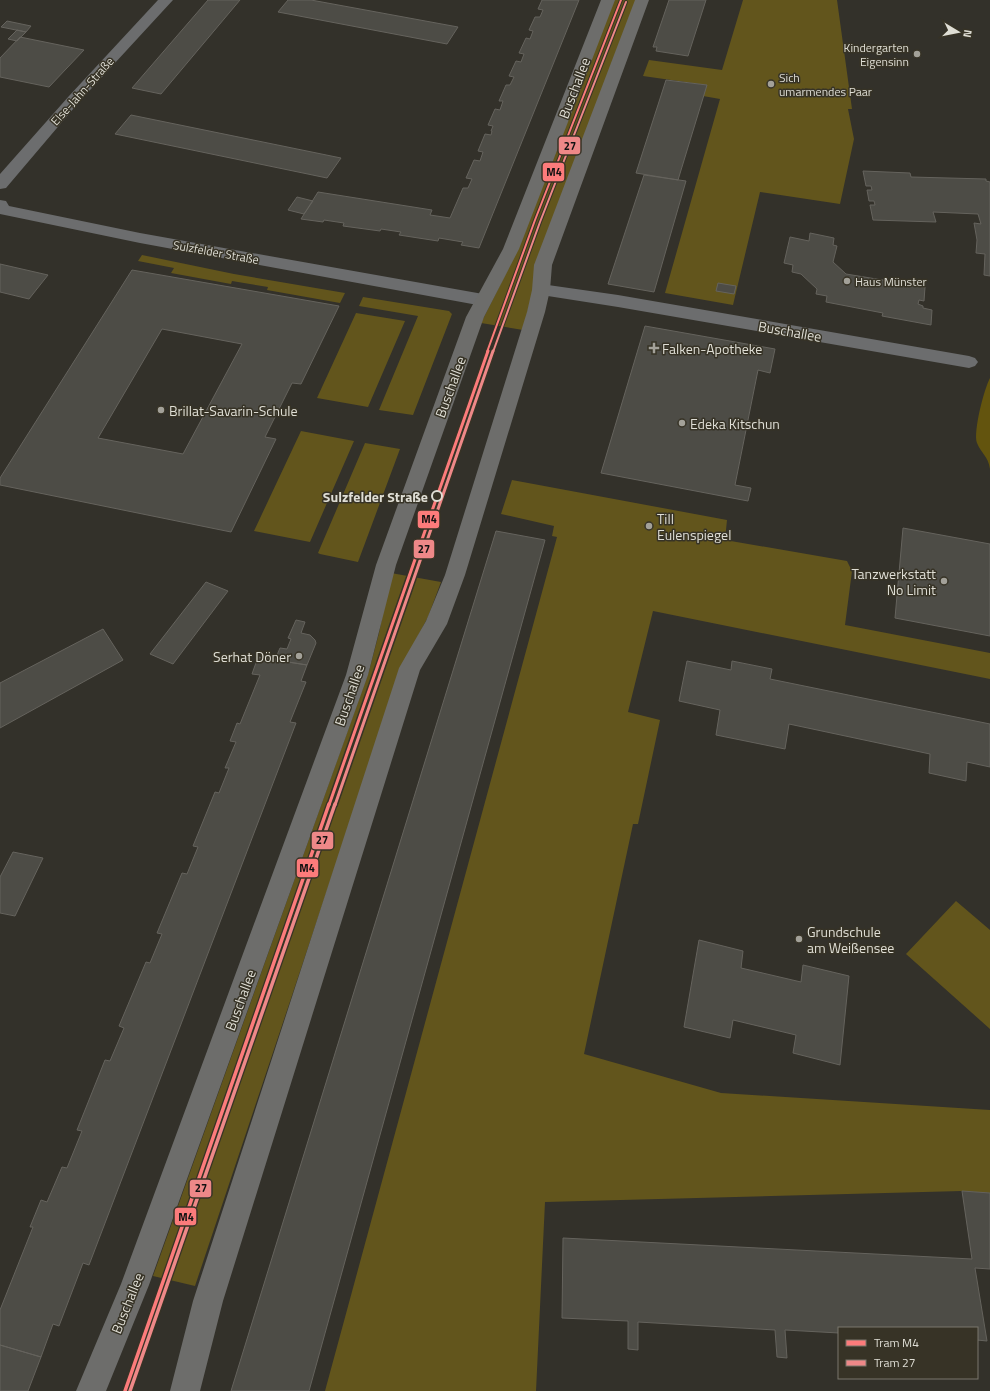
<svg xmlns="http://www.w3.org/2000/svg" width="990" height="1391" font-family="'Titillium Web',sans-serif">
  <style>
    .green { fill: #62551c }
    .forest { fill: #63540e }
    .building { fill: #4d4c46; stroke: #65635d; fill-rule: evenodd }
    .lines { fill: none; stroke-linecap: round; stroke-linejoin: round }
    .minor { fill: #6c6d6e; fill-rule: evenodd }
    .major { fill: #6d6d6b; fill-rule: evenodd }
    .tram-1-far2-casing { stroke: #373326; stroke-width: 4 }
    .tram-1-far1-casing { stroke: #373326; stroke-width: 6 }
    .tram-1-casing { stroke: #373326; stroke-width: 6 }
    .tram-2-far2-casing { stroke: #373326; stroke-width: 4 }
    .tram-2-far1-casing { stroke: #373326; stroke-width: 6 }
    .tram-2-casing { stroke: #373326; stroke-width: 6 }
    .tram-1-far2 { stroke: #fc7b7b; stroke-width: 2 }
    .tram-1-far1 { stroke: #fc7b7b; stroke-width: 3 }
    .tram-1 { stroke: #fc7b7b; stroke-width: 3.5 }
    .tram-2-far2 { stroke: #e88; stroke-width: 2 }
    .tram-2-far1 { stroke: #e88; stroke-width: 3 }
    .tram-2 { stroke: #e88; stroke-width: 3.5 }
    .poi-dot { fill: #a3a199; stroke: #373326; stroke-width: 1.5 }
    .stop-dot { fill: #373326; stroke: #dfded5; stroke-width: 2 }
    .labels { text-anchor: middle; dominant-baseline: central; stroke-width: 3; stroke-linejoin: round; paint-order: stroke }
    .far-poi-label { font-size: 12px; fill: #dfded5; stroke: #373326; text-anchor: start }
    .far-street-label { font-size: 12px; fill: #dfded5; stroke: #373326 }
    .street-label { font-size: 14px; fill: #dfded5; stroke: #373326 }
    .poi-label { font-size: 14px; fill: #dfded5; stroke: #373326; text-anchor: start }
    .stop-label { font-size: 14px; font-weight: bold; fill: #dfded5; stroke: #373326; text-anchor: end }
    .line-badge { stroke: #373326; stroke-width: 1.5 }
    .pale-badge-label { font-size: 11px; text-anchor: middle; font-weight: bold; fill: #111 }
  </style>
  <rect width="100%" height="100%" fill="#33312a"/>
  <path class="green" d="M614,0H636L533,290L523,330L481,323L518,249Z
    M743,0H837L852,109H848L854,139L840,204L760,192L733,305L665,293L720,99L703,96L706,85L643,76L649,60L722,70Z
    M142,255L234,274L345,293L340,303L267,290L268,287L232,281L231,284L171,273L174,268L138,261Z
    M363,297L449,311L452,314L413,415L379,410L418,316L359,306Z
    M356,313L405,321L368,407L317,398Z
    M301,431L354,441L310,542L254,531Z
    M365,443L400,449L358,562L320,554L318,553Z
    M512,480L727,520L725,540L847,561L852,571L845,625L990,653V679L653,611L628,712L660,720L638,824H633L584,1054L721,1093L990,1110V1193L962,1191L545,1202L536,1391H325L557,537L552,536L554,526L501,514Z
    M391,573L441,582L428,617L402,666L195,1286L153,1276L369,671L379,633Z
    M956,901L990,930V1029L906,954Z"/>
  <path class="forest" d="M990,378V469C988,456 981,453 977,443C973,432 984,389 990,378Z"/>
  <path class="building" d="M208,0H240L161,94L132,88Z
    M288,0H311L458,27L447,44L278,12Z
    M542,0H579L479,248L461,245L463,242L439,238L438,241L399,235L401,232L381,229L380,231L343,226L344,223L324,220L323,222L301,219L318,192L432,210L430,215L450,218L463,188H468L472,179L466,178L474,160L480,161L483,152L478,151L485,134L491,135L492,131H491L493,126L488,125L495,109L500,110L503,101H499L506,85H510L514,77L509,76L516,61L521,62L524,54L519,53L526,38L530,39L533,31L529,30L535,17H540L543,10L538,9Z
    M669,0H706L688,56L656,51L657,47H653Z
    M7,21L31,26L26,32L1,27Z
    M17,30L26,32L17,41L8,39Z
    M20,37L84,50L49,87L0,77V58Z
    M666,80L707,85L678,180L636,173Z
    M131,115L341,158L327,178L115,134Z
    M863,171L910,173L911,177L986,179V181L990,182V276L984,275L985,254L976,253L977,240L974,223L981,224L978,214L933,212L936,222L873,220L870,205H875L874,201H869L867,190H872L871,186H866Z
    M644,175L686,181L654,292L608,284Z
    M297,197L313,201L304,214L288,210Z
    M810,233L834,238L833,245L837,246L833,262L846,274L925,287L924,301L919,300L918,304L923,306V308L932,310L931,325L882,316L883,313L826,302L827,296L816,294L817,289L801,274L792,272L793,265L784,263L790,237L809,241Z
    M0,264L48,275L29,299L0,292Z
    M132,270L339,306L301,384L292,383L265,437L276,439L231,532L0,485V478ZM162,329L242,344L183,454L98,438Z
    M718,283L736,286L734,294L716,291Z
    M645,326L775,349L770,373L758,370L735,485L751,488L748,501L601,473Z
    M903,528L990,544V636L895,618Z
    M496,531L545,540L309,1391H231Z
    M206,582L228,591L173,664L150,654Z
    M296,620L305,622L301,633L310,635L315,640L316,643L307,665L275,660L280,648L287,649L291,639L288,638Z
    M103,629L123,660L0,728V683Z
    M258,657L307,665L301,681L306,682L290,722L296,723L89,1265L83,1263L59,1326L53,1324L41,1357L0,1345V1310L33,1227H30L41,1200L47,1202L62,1167L67,1168L82,1131L77,1130L105,1060L110,1061L124,1028L119,1026L146,962L150,963L162,934L157,933L182,873L187,874L198,847L193,846L215,792L219,793L229,768H225L236,742L230,741L237,723L240,724L260,675L252,674Z
    M687,661L731,670L732,661L772,669L770,679L990,724V767L967,762L966,781L929,773L930,754L789,724L785,749L716,735L720,710L679,701Z
    M13,852L43,858L15,916L0,913V877Z
    M699,940L743,951L741,968L801,982L803,965L849,976L840,1065L793,1053L796,1035L733,1020L730,1038L684,1027Z
    M962,1191L990,1193V1269L975,1268L987,1341L977,1340V1328H839V1333L785,1330L787,1358L777,1357L775,1330L638,1322V1350L628,1349V1321L562,1318L563,1238L972,1259Z
    M0,1345L41,1357L28,1391H0Z"/>
  <g class="lines">
    <path class="minor" d="M158,0H173L79,102L6,188L0,189V174L69,96Z
      M0,200L6,201L9,206L140,233L483,294L489,296L492,300L489,304L483,306L140,243L0,214Z
      M541,284L618,295L969,356L975,358L978,362L975,366L969,368L618,307L535,294L532,290L535,286Z"/>
    <path class="major" d="M601,0H615L519,249L484,317L396,565L368,675L149,1285L106,1391H76L121,1284L346,675L376,565L466,317L503,249Z
      M635,0H649L552,265L550,290L545,312L465,575L447,624L420,670L223,1301L200,1391H170L193,1301L399,668L426,621L445,575L527,312L532,290L534,265Z"/>
    <g class="tram-1-far2-casing">
      <path id="tram-1-far2" d="M487,352L535,220L621,0"/>
    </g>
    <g class="tram-1-far1-casing">
      <path id="tram-1-far1" d="M329,805L488,351"/>
    </g>
    <g class="tram-1-casing">
      <path id="tram-1" d="M125,1391L329,804"/>
    </g>
    <g class="tram-2-far2-casing">
      <path id="tram-2-far2" d="M493,352L540,222L626,2"/>
    </g>
    <g class="tram-2-far1-casing">
      <path id="tram-2-far1" d="M335,805L493,351"/>
    </g>
    <g class="tram-2-casing">
      <path id="tram-2" d="M130,1391L335,804"/>
    </g>
    <use href="#tram-1-far2" class="tram-1-far2"/>
    <use href="#tram-1-far1" class="tram-1-far1"/>
    <use href="#tram-1" class="tram-1"/>
    <use href="#tram-2-far2" class="tram-2-far2"/>
    <use href="#tram-2-far1" class="tram-2-far1"/>
    <use href="#tram-2" class="tram-2"/>
  </g>
  <g class="poi-dot">
    <circle cx="917" cy="54" r="4"/>
    <circle cx="771" cy="84" r="4"/>
    <circle cx="847" cy="281" r="4"/>
    <path d="M652 342h4v4h4v4h-4v4h-4v-4h-4v-4h4z"/>
    <circle cx="161" cy="410" r="4"/>
    <circle cx="682" cy="423" r="4"/>
    <circle cx="649" cy="526" r="4"/>
    <circle cx="944" cy="581" r="4"/>
    <circle cx="299" cy="656" r="4"/>
    <circle cx="799" cy="939" r="4"/>
  </g>
  <circle class="stop-dot" cx="437" cy="496" r="5"/>
  <g class="labels">
    <g class="far-poi-label">
      <text x="909" y="47" text-anchor="end">Kindergarten<tspan x="909" dy="14">Eigensinn</tspan></text>
      <text x="779" y="77">Sich<tspan x="779" dy="14">umarmendes Paar</tspan></text>
      <text x="855" y="281">Haus Münster</text>
    </g>
    <g class="far-street-label">
      <text transform="translate(82 91) rotate(-48)">Else-Jahn-Straße</text>
      <text transform="translate(216 252) rotate(10)">Sulzfelder Straße</text>
    </g>
    <g class="street-label">
      <text transform="translate(574 88) rotate(-69)">Buschallee</text>
      <text transform="translate(790 331) rotate(10)">Buschallee</text>
      <text transform="translate(450 387) rotate(-70)">Buschallee</text>
      <text transform="translate(349 695) rotate(-71)">Buschallee</text>
      <text transform="translate(240 1000) rotate(-70)">Buschallee</text>
      <text transform="translate(127 1303) rotate(-68)">Buschallee</text>
    </g>
    <g class="poi-label">
      <text x="662" y="348">Falken-Apotheke</text>
      <text x="169" y="410">Brillat-Savarin-Schule</text>
      <text x="690" y="423">Edeka Kitschun</text>
      <text x="657" y="518">Till<tspan x="657" dy="16">Eulenspiegel</tspan></text>
      <text x="936" y="573" text-anchor="end">Tanzwerkstatt<tspan x="936" dy="16">No Limit</tspan></text>
      <text x="291" y="656" text-anchor="end">Serhat Döner</text>
      <text x="807" y="931">Grundschule<tspan x="807" dy="16">am Weißensee</tspan></text>
    </g>
    <g class="stop-label">
      <text x="428" y="496">Sulzfelder Straße</text>
    </g>
  </g>
  <g class="line-badge">
    <rect x="558" y="136" width="23" height="19" rx="4" fill="#e88"/>
    <rect x="542" y="162" width="23" height="20" rx="4" fill="#fc7b7b"/>
    <rect x="417" y="510" width="23" height="19" rx="4" fill="#fc7b7b"/>
    <rect x="413" y="539" width="22" height="20" rx="4" fill="#e88"/>
    <rect x="311" y="831" width="23" height="19" rx="4" fill="#e88"/>
    <rect x="296" y="858" width="23" height="20" rx="4" fill="#fc7b7b"/>
    <rect x="189" y="1179" width="23" height="19" rx="4" fill="#e88"/>
    <rect x="174" y="1207" width="23" height="19" rx="4" fill="#fc7b7b"/>
  </g>
  <g class="pale-badge-label">
    <text x="570" y="150">27</text>
    <text x="554" y="176">M4</text>
    <text x="429" y="523">M4</text>
    <text x="424" y="553">27</text>
    <text x="322" y="844">27</text>
    <text x="307" y="872">M4</text>
    <text x="201" y="1192">27</text>
    <text x="186" y="1221">M4</text>
  </g>
  <rect x="838" y="1327" width="140" height="52" fill="#373326" stroke="#7a776c"/>
  <rect x="846" y="1340" width="20" height="6" fill="#fc7b7b" stroke="#7a776c"/>
  <text x="874" y="1347" font-size="12" fill="#dfded5">Tram M4</text>
  <rect x="846" y="1360" width="20" height="6" fill="#ee8888" stroke="#7a776c"/>
  <text x="874" y="1367" font-size="12" fill="#dfded5">Tram 27</text>
  <g transform="translate(958 32) rotate(100)" stroke="#373326" stroke-width="3" paint-order="stroke">
  <path d="M0-3L7 15L0 10L-7 15Z" fill="#dfded5"/>
  <text y="-6" font-size="11" font-weight="bold" text-anchor="middle" fill="#dfded5">N</text>
  </g>
</svg>
